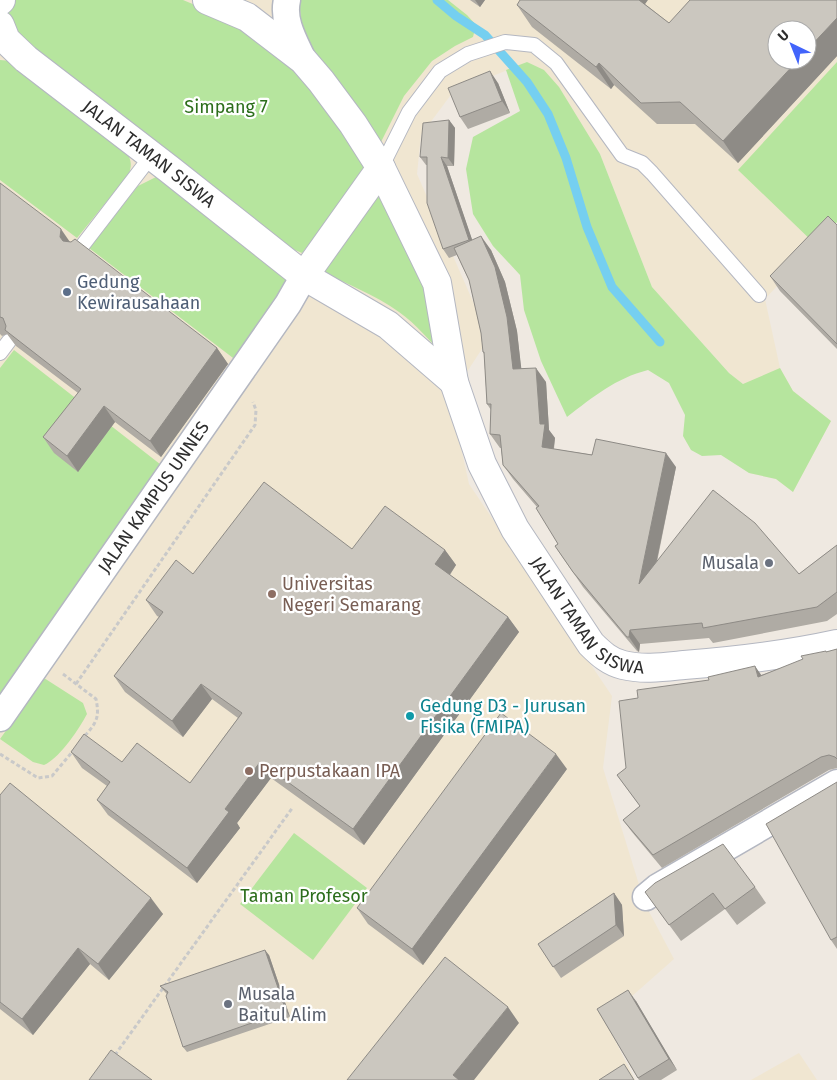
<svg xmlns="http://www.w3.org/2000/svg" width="837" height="1080" font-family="'Fira Sans',sans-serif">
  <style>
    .education { fill: #f0e6d1; fill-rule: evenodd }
    .green { fill: #b6e59e }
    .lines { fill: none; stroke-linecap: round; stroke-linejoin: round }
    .stream { stroke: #75cff0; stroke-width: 9 }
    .service-casing { stroke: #b4b7c1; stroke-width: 16 }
    .minor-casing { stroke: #b4b7c1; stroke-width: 29 }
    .secondary-casing { stroke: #b4b7c1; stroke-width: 30 }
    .path { stroke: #c9c9c9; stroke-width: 3; stroke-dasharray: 4 2.5; stroke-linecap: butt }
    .service { stroke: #fff; stroke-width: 14 }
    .minor { stroke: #fff; stroke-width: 26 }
    .secondary { stroke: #fff; stroke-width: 28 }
    .wall { fill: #afaba4 }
    .shaded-wall { fill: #8e8b86 }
    .building { fill: #cbc7bf; stroke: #8e8b86 }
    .service-dot { fill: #5c6f8a; stroke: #fff; stroke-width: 2 }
    .worship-dot { fill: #6b7280; stroke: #fff; stroke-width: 2 }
    .education-dot { fill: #8d6e63; stroke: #fff; stroke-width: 2 }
    .culture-dot { fill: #0f9aa8; stroke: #fff; stroke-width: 2 }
    .labels { text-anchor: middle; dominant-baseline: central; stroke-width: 4.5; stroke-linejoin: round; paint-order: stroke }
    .park-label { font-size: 18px; fill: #2c6e1b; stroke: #fff }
    .street-label { font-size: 18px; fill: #2e2e2e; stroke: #fff }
    .service-label { font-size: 18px; fill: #4e5e75; stroke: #fff; text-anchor: start }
    .worship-label { font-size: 18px; fill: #5b616d; stroke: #fff; text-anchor: end }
    .education-label { font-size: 18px; fill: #785e54; stroke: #fff; text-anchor: start }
    .culture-label { font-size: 18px; fill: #0d838f; stroke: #fff; text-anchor: start }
  </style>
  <rect width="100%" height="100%" fill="#efe9e1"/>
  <path class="education" d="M0,0H837V222L765,299L780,368L793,391L831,421L793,492L776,479L749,473L743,384L729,373L652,287L600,154L527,62L453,92L421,135L417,174L489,338L450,398L469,484L612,696L603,768L645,904L674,959L605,1020L635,1080H0ZM777,30H807V60H777Z
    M799,1053L817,1080H751Z"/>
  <path class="green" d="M14,0H183L243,25L294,63L364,163L361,178L302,253L283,245L32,56L4,14Z
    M299,0H448L467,15L476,25L473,37L455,46L432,61L404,96L381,142L309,46L302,29Z
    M0,60L11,61L123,147C130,157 133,162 129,174L77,238L0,180Z
    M527,62L544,70L559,87L600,154L652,287L729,373L743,384L780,368L793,391L831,421L793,492L776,479L749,473L721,455L702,456L691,450L683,436L685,415L669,383L648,370C616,378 593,397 567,417L541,361L524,310L520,275L493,246L473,214L466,169L473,137L520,111L506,70Z
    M837,62V222L816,245L738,170Z
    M156,177L167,179L286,273L288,282L237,361L89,248L138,186Z
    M379,187L428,283L444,356C430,341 416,324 399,312C375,295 346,283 319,271Z
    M14,350L165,468L0,704V368Z
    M44,678L83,703L87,714C79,729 60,758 44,765L33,762L0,739Z
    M294,833L367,888L313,960L240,904Z"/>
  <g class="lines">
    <path class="stream" d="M437,0L456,16L485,35L527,82L548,114L566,158L587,227L612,287L660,342"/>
    <g class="service-casing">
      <path id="service" d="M381,168L409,112L440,71L468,54L505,42L534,45L556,63L622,155L642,163L652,173L759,295
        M79,250L152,155
        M0,353L9,341"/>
    </g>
    <g class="minor-casing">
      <g id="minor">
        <path d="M287,0C282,21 295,42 303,60"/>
        <path id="s1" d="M0,718L288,304L304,276"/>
        <path d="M646,897L658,887L837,783"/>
      </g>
    </g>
    <g class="secondary-casing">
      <g id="secondary">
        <path id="s2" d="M207,0L247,17L303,60L321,81L353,124L381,168L437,283L454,382L482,464L515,529L591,644C601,654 610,662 623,665C643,670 664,667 684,665C736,661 787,655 837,644"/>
        <path d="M0,1L1,0"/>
        <path id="s3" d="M0,25L6,40L26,59L169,169L304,276L388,325L454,382"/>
        <path d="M304,276L381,168"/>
      </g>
    </g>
    <path class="path" d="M63,674L96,699C100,719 96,723 83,738
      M76,684L255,425L256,410L253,402
      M0,754L38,778L52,776L73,751
      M115,1055L293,807"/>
    <use href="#service" class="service"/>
    <use href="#minor" class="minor"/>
    <use href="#secondary" class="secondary"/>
  </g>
  <path class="wall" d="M470,0H485L480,7Z
    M837,0V56L738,163L695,124H657L614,85L611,89L532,27L517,5L645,4L669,23Z
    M498,83L510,113L468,129L460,117Z
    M449,120L455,128L454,166H447L472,240L491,250L505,282L517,331L521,369L546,382L549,430L555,438L554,449L676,467L657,562L799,574L837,545V614L827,621L713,643L709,638L640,644L639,652L637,651L583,587L555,546L558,544L537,507L513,479L503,465L501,448H500L490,434L491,410L487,404L484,354L483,352L481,333L469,280L457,255L449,258L443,249L427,165H426L420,157Z
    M0,183L70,242L217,348L228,364L161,457L115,422L78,472L54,453L43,437L78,393L16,346L7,334L2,336L0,334Z
    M837,225V349L780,291L770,276Z
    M352,549L445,550L456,565L450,575L508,617L519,632L364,845L271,778L237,823L240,828L197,883L108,815L97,800L107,786L82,768L71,752L122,762L190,783L238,718L212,699L183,737L125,692L114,676L159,617L157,616L146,600L193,574Z
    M837,649V768L829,770L662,868L632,832L623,820L640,806L617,775L626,768L638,698L761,675L827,652Z
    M567,769L423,965L368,924L357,908Z
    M837,782V949L831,940Z
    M0,795L163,914L109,980L90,964L33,1035L0,1009Z
    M755,887L766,903L737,925L725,909L681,941L645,892Z
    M614,893L622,905L624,936L561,978L538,944Z
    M269,955L290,1017L187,1052L183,1047L167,994L164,991L160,986Z
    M636,1001L677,1070L661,1080H639L597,1009Z"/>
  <path class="shaded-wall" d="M475,0H485L480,7Z
    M633,0H648L640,11Z
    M837,18V56L738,163L723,141L798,60H807V50Z
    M599,63L614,85L611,89L596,67Z
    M490,71L498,83L510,113L502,101Z
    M449,120L455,128L454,166L448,158Z
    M441,157L447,166L475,248L469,240Z
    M61,229L72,245L71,253L60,237Z
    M481,236L491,250L505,282L517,331L523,383L513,369Z
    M217,348L228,364L161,457L150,441Z
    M536,368L546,382L549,430L555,438L552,461L542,447L540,424Z
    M104,406L115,422L78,472L67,456Z
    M666,453L676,467L649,598L639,584Z
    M445,550L456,565L446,580L435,564Z
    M508,617L519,632L364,845L353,829Z
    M630,630L640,644L639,652L629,637Z
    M755,666L764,679L758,677Z
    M201,684L212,699L183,737L172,721Z
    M556,754L567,769L423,965L412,949Z
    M260,762L271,778L237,823L240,828L197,883L187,868L225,809Z
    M614,893L622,905L624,936L616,925Z
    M151,898L163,914L109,980L98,964Z
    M78,948L90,964L33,1035L22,1019Z
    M265,950L269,955L290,1017L286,1011Z
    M628,990L636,1001L677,1070L669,1059Z
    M508,1007L519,1023L474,1080H456L453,1075Z"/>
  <path class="building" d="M520,0H639L669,23L690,0H837V18L807,50V30H777V60H798L723,141L680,102L641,103L599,63L596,67L517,5Z
    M490,71L502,101L460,117L448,88Z
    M449,120L448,158L441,157L469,240L443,249L427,203V157H420L423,123Z
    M0,183L61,229L60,237L63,241L71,242L75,239L217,348L150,441L104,406L67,456L43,437L81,389L5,330L6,326L3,318L0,317Z
    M828,216L837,225V344L770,276Z
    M481,236L495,267L507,317L513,369L536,368L540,424H545L542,447L592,455L596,439L666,453L639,584L713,490L755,523L799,574L837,545V592L817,607L703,628L702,623L630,630L629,637H627L573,572L555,546L558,544L536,508L539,506L503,465L500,435L490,434L491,404H487L484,352H483L481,333L469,280L454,248Z
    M264,482L352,549L385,506L445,550L435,564L508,617L353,829L260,762L225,809L229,812L187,868L97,800L110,782L71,752L84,734L122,762L137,743L190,783L242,713L201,684L172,721L114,676L163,612L146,600L176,560L193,574Z
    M837,649V759L835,757L829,755L821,757L653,855L623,820L640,806L617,775L626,768L619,701L638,698L637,690L709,680L708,677L755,666L758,677L803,659L801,656L826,651V652Z
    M501,713L556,754L412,949L357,908Z
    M837,782V937L831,940L766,824Z
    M10,783L151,898L98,964L78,948L22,1019L0,1002V795Z
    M723,844L755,887L725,909L713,893L669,925L645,892L655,883Z
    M614,893L616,925L553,967L538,944Z
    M265,950L286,1011L183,1047L166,996L168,992L160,986Z
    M445,957L508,1007L453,1075L459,1080H347Z
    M628,990L669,1059L638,1078L597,1009Z
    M111,1050L152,1080H89Z
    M624,1064L634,1080H599Z"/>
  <circle class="service-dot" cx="67" cy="292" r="5"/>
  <g class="worship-dot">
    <circle cx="769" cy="563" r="5"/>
    <circle cx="228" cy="1004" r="5"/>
  </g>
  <g class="education-dot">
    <circle cx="272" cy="594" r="5"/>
    <circle cx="249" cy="771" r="5"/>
  </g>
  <circle class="culture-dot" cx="410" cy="716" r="5"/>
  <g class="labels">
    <g class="park-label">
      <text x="226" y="107">Simpang 7</text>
      <text x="304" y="896">Taman Profesor</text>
    </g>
    <g class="street-label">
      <text stroke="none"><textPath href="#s3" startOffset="199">JALAN TAMAN SISWA</textPath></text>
      <text stroke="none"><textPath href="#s1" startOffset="269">JALAN KAMPUS UNNES</textPath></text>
      <text stroke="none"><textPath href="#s2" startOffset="752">JALAN TAMAN SISWA</textPath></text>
    </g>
    <g class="service-label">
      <text x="77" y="282">Gedung<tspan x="77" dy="21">Kewirausahaan</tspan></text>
    </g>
    <g class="worship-label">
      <text x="759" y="563">Musala</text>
      <text x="238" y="994" text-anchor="start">Musala<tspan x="238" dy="21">Baitul Alim</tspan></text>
    </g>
    <g class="education-label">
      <text x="282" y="584">Universitas<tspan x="282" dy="21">Negeri Semarang</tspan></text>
      <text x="259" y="771">Perpustakaan IPA</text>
    </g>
    <g class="culture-label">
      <text x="420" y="706">Gedung D3 - Jurusan<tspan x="420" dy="21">Fisika (FMIPA)</tspan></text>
    </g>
  </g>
  <g transform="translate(792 45) rotate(317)"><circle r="24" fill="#ffffff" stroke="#ababab"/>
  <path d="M0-4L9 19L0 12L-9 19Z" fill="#4264fb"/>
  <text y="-8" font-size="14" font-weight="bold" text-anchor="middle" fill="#2e2e2e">U</text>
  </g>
</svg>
